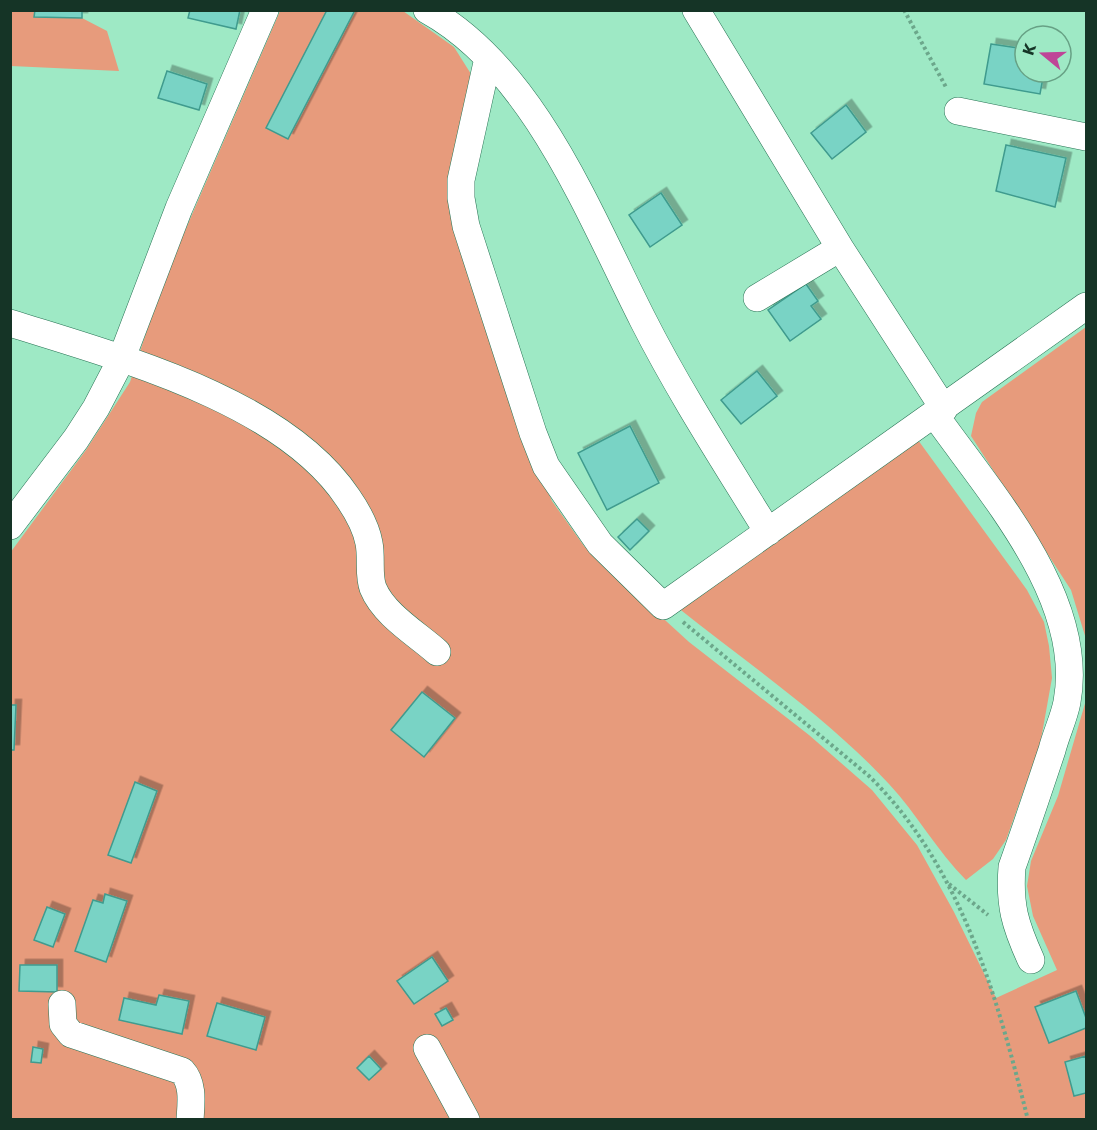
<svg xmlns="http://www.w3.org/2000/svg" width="1097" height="1130" font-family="Poppins,sans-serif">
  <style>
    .green { fill: #e79b7c }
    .building { fill: #79d3c5; stroke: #3f9b8e; stroke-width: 1.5; filter: url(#shadow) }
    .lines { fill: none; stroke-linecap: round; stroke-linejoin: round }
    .minor-casing { stroke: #277354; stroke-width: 28 }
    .path { stroke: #6ca78b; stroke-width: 4; stroke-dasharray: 3 3; stroke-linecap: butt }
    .minor { stroke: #fff; stroke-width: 27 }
  </style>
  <defs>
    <filter id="shadow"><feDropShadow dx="5.5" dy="-5.5" stdDeviation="0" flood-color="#0004"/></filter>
  </defs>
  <rect width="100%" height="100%" fill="#9ee9c5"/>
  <path class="green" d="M10,11H35L34,16L82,18L107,31L119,71L11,66Z
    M280,11H403L454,47L471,74L449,191L525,439L552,501L584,546L689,642L809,735L872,790L917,845L954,912L996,998L1057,970L1033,916L1027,886L1031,861L1058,796L1086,700V639L1071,590L971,436L976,413L982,402L1086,327V1119H11L10,553L86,450L130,382L162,284Z
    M918,440L1027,590L1044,622L1049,646L1052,678L1040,745L1006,840L993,859L966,880C937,851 917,814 889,784C828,718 747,663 677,607Z"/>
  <path class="building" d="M35,10H82V18L34,17Z
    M190,10H240L236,29L188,18Z
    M327,10H355L288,139L266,128Z
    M991,44L1025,49V72H1044L1040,94L984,84Z
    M167,71L207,84L199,110L158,98Z
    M846,105L866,132L832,159L811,133Z
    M1006,145L1066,158L1055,207L996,191Z
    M661,193L682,225L650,247L629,215Z
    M806,284L818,301L811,306L821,319L790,341L768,310Z
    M757,371L777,396L741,424L721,400Z
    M630,426L659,483L607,510L578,453Z
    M637,519L649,531L630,550L618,537Z
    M422,692L455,718L424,757L391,730Z
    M10,705H16L14,750H10Z
    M135,782L157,791L131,863L108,855Z
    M105,894L127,901L106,962L75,951L93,900L103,903Z
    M47,907L65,914L53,947L34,940Z
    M432,957L448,981L414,1004L397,981Z
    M20,965H57V992L19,991Z
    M1076,991L1086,1018V1028L1049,1043L1035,1007Z
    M159,995L189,1001L182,1034L119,1020L124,998L156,1005Z
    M217,1003L265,1017L256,1050L207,1036Z
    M446,1008L453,1020L442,1026L435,1014Z
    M33,1047L43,1049L41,1063L31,1062Z
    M369,1056L381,1069L369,1080L357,1068Z
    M1086,1056V1093L1074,1096L1065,1062Z"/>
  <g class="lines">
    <g class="minor-casing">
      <path id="minor" d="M427,10C534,69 590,216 643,320C680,393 725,462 768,532
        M696,10L840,248L944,409
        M488,58L461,180V198L466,226L533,433L546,466L600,544L663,606L1086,306
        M958,111L1086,137
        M757,298L840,248
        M10,323C117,357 283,400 348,498C357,511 366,527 369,543C372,558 368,575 373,588C384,615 417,634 437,652
        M935,415C991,494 1086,599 1067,702C1064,718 1056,734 1052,750C1039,789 1026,828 1012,867C1009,905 1015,925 1031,960
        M10,526L76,439L96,408L121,360L179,208L265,10
        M62,1004L63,1024L71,1034L182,1071C194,1084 191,1103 190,1120
        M427,1048L466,1120"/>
    </g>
    <path class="path" d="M904,10L947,89
      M683,622L869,776C962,867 997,997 1028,1120
      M949,884L988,915"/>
    <use href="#minor" class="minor"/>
  </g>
  <rect width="1097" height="1130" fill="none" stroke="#153426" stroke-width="24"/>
  <g transform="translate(1043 54) rotate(289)"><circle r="28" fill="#9ee9c5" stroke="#67a185" stroke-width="1.5"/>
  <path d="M0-4.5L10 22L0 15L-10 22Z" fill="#bf4597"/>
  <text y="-9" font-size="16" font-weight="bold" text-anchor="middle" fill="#153426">K</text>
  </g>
</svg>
